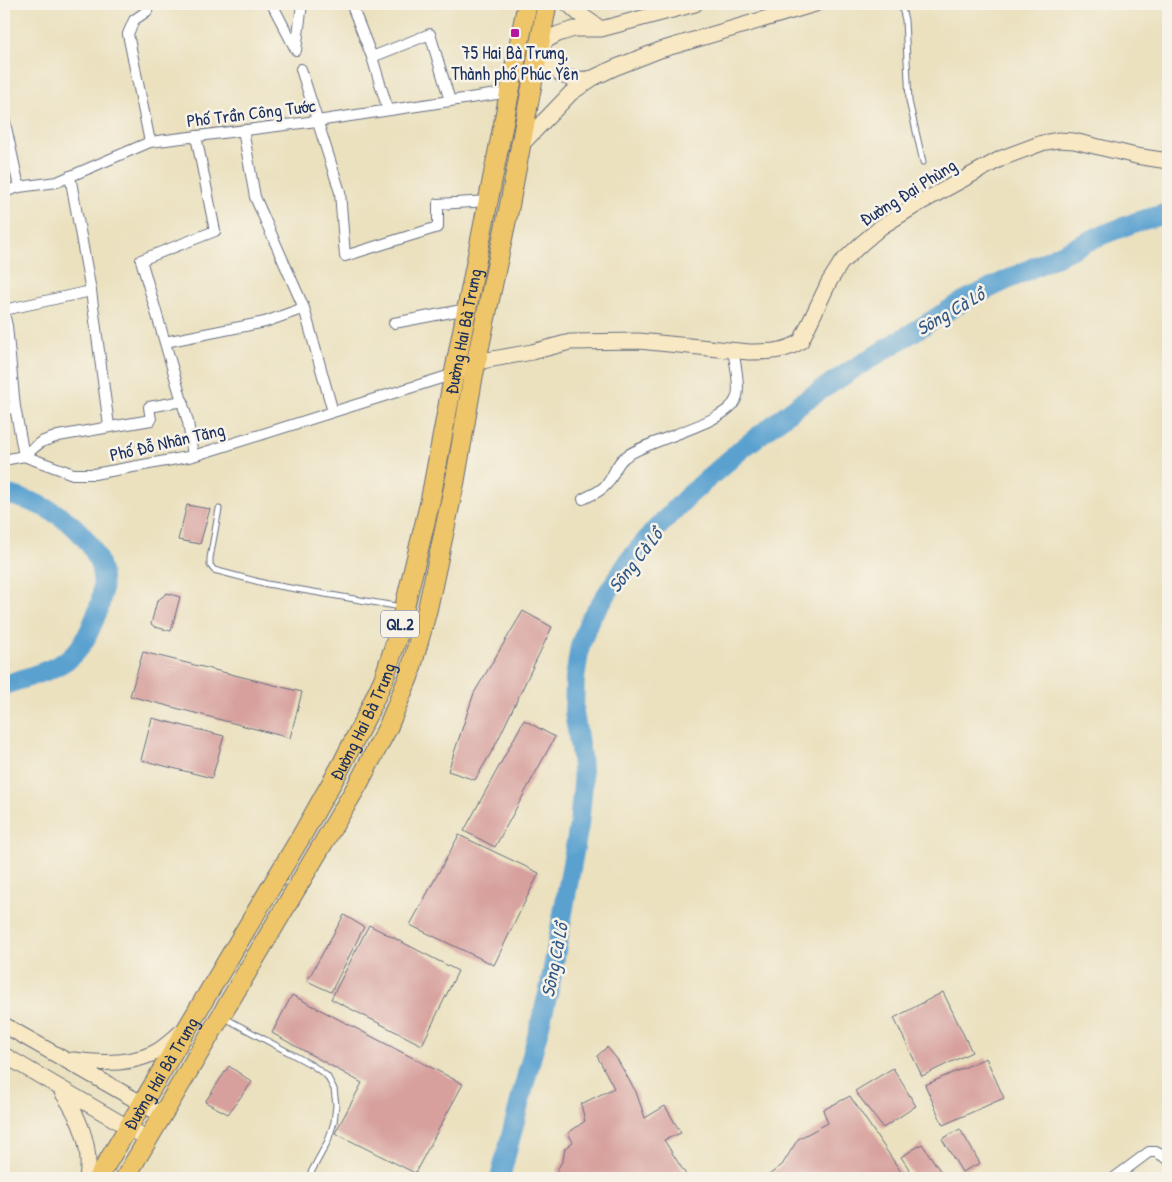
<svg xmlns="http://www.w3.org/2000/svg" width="1172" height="1182" font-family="'Patrick Hand',sans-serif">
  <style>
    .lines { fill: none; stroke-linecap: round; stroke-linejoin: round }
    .river { stroke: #5aa1d0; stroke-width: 20 }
    .building { fill: #d7a09d }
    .lane-casing { stroke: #646d80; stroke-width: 7 }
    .street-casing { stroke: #646d80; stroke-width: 12 }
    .secondary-casing { stroke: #646d80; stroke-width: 17 }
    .highway-casing { stroke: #646d80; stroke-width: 21 }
    .lane { stroke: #fff; stroke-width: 5 }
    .street { stroke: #fff; stroke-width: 10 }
    .secondary { stroke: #f8e8c3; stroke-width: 15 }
    .highway { stroke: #eec569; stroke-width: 19 }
    .poi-dot { fill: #b5179e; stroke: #f7f3e8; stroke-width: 2 }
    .labels { text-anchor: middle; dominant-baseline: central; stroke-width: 5; stroke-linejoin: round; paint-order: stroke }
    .shield { fill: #f7f3e8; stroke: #5d6a87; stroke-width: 1 }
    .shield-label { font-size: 16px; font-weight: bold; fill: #1b2f5e }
    .poi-label { font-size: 18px; fill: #1b2f5e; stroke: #f7f3e8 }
    .street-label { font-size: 18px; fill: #1b2f5e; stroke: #f7f3e8 }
    .water-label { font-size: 19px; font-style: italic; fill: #315786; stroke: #f7f3e8 }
  </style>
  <rect width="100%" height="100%" fill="#f7f3e8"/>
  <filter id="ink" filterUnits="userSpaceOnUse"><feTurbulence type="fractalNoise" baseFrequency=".02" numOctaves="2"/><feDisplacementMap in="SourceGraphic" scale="10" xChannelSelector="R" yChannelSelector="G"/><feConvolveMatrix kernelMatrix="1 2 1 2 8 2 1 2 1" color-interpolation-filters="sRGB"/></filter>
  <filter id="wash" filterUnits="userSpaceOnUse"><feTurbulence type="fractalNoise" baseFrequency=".0096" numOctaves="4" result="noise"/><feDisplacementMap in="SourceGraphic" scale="20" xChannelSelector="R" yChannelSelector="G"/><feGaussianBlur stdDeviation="1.12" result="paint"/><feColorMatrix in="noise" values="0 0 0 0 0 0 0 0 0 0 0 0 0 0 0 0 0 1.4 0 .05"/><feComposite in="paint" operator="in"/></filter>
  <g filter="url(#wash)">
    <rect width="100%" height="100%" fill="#ebe1bf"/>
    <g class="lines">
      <path class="river" d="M4,494C63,505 124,552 95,618C89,632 83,647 71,657C52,672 26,677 4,685
        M500,1178L549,990L579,825L583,784L581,756L574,712L575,678L580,646L590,619L630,559L654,531L688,496L743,448L801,403L855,368L965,300L1097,237L1136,222L1168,213"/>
    </g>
    <g id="blocks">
      <path class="building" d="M187,505L210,509L200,544L178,540Z
        M167,593L180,597L171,631L155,627L151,624L157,601Z
        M523,611L552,627L495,746L475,780L448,771L474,693Z
        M143,652L302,692L290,738L130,696Z
        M152,718L224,736L212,778L141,760Z
        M524,720L555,737L495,847L464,831Z
        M459,835L539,873L494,965L410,925Z
        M344,915L364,927L331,992L307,981Z
        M369,925L458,971L422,1045L331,999Z
        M943,992L972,1052L922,1076L894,1018Z
        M292,995L463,1084L415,1173L335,1133L362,1083L272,1033Z
        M607,1047L617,1059L636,1092L645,1118L665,1106L681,1133L664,1140L688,1178H559L557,1170L563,1160L565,1148L573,1142L568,1133L585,1121L581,1104L614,1088L597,1056Z
        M986,1058L1004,1098L943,1125L925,1085Z
        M229,1066L252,1082L228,1114L205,1102Z
        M893,1068L916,1106L883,1128L855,1091Z
        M850,1096L905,1178H765L782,1165L798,1139L828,1123L823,1110Z
        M960,1129L980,1163L962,1172L942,1139Z
        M922,1144L945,1178H915L901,1157Z"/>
    </g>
  </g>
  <g filter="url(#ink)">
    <use href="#blocks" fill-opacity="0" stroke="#646d80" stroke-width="1"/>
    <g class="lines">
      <g class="lane-casing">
        <path id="lane" d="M901,4L905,20L909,101L923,162
          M219,509L210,558V565L214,570L267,584L401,607
          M223,1017L312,1065L327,1076L334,1089L336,1105L334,1122L328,1141L308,1178"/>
      </g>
      <g class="street-casing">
        <path id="street" d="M148,4L147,11L134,20L128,34L150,142
          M272,4L296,50
          M356,4L352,6L372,57L388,110
          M296,50L302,4
          M372,57L430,34L450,101
          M301,69L340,192L345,256L438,227V204L489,201
          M4,118L19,187
          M243,130L255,197L304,308L333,412
          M70,176L91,291L109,426
          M4,192L19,187L57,182L150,142L317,121L510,92
          M4,310L91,291
          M4,313L7,326L15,407L24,456L73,474H94L193,456L454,374
          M394,323L467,309
          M165,342L265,322L304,308
          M4,410L15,407
          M193,456L188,422L141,260L215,231L196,136
          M4,460L24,456L41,442L58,436L151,420L149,407L183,401
          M583,499C591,495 600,492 606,485C614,477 615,464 625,457C649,439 726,424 736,399C741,389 735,362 733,350
          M1114,1178L1149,1152H1156L1168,1159"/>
      </g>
      <g class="secondary-casing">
        <path id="secondary" d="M568,4L578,13L601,29
          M592,78C566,84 551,70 538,50L547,40L558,34L574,29H601L695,4
          M520,146L571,93L593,78L614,68L660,50L815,4
          M454,374L476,362L532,352L570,342L639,341L749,352C768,352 786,352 801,341L829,282L841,263L861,244L881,227L918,204L1002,158L1042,143L1058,140L1074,141L1136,156L1168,161
          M4,1025L162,1115
          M4,1055L148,1139
          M73,1060C100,1064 129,1065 154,1053C164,1048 173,1039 181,1032
          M62,1092C80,1118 92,1146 87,1178"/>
      </g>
      <g class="highway-casing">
        <g id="highway">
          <path id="s1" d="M98,1178L302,835L340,768L367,715L384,678L397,638L430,502L454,374L527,4"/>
          <path d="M125,1178L357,786L388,727L409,676L427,611L455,481L473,377L509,208L547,4"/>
        </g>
      </g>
      <use href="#lane" class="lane"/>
      <use href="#street" class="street"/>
      <use href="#secondary" class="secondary"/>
      <use href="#highway" class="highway"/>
    </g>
  </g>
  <rect class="poi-dot" x="510" y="28" width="10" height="10" rx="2.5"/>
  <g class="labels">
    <rect class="shield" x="381" y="610.5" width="38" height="27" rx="4"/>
    <g class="shield-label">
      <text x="400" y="624">QL.2</text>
    </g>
    <g class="poi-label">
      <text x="515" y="52">75 Hai Bà Trưng,<tspan x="515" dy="21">Thành phố Phúc Yên</tspan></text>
    </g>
    <g class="street-label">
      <text transform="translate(251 113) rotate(-7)">Phố Trần Công Tước</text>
      <text transform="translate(908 192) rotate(-32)">Đường Đại Phùng</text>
      <text stroke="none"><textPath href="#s1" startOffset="932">Đường Hai Bà Trưng</textPath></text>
      <text transform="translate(167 442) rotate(-13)">Phố Đỗ Nhân Tăng</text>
      <text stroke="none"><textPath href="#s1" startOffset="528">Đường Hai Bà Trưng</textPath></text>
      <text stroke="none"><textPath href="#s1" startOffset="122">Đường Hai Bà Trưng</textPath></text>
    </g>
    <g class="water-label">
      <text transform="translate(950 311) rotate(-30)">Sông Cà Lồ</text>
      <text transform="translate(635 560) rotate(-52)">Sông Cà Lồ</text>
      <text transform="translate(554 960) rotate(-79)">Sông Cà Lồ</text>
    </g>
  </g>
  <rect width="1172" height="1182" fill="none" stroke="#f7f3e8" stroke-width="20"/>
</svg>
